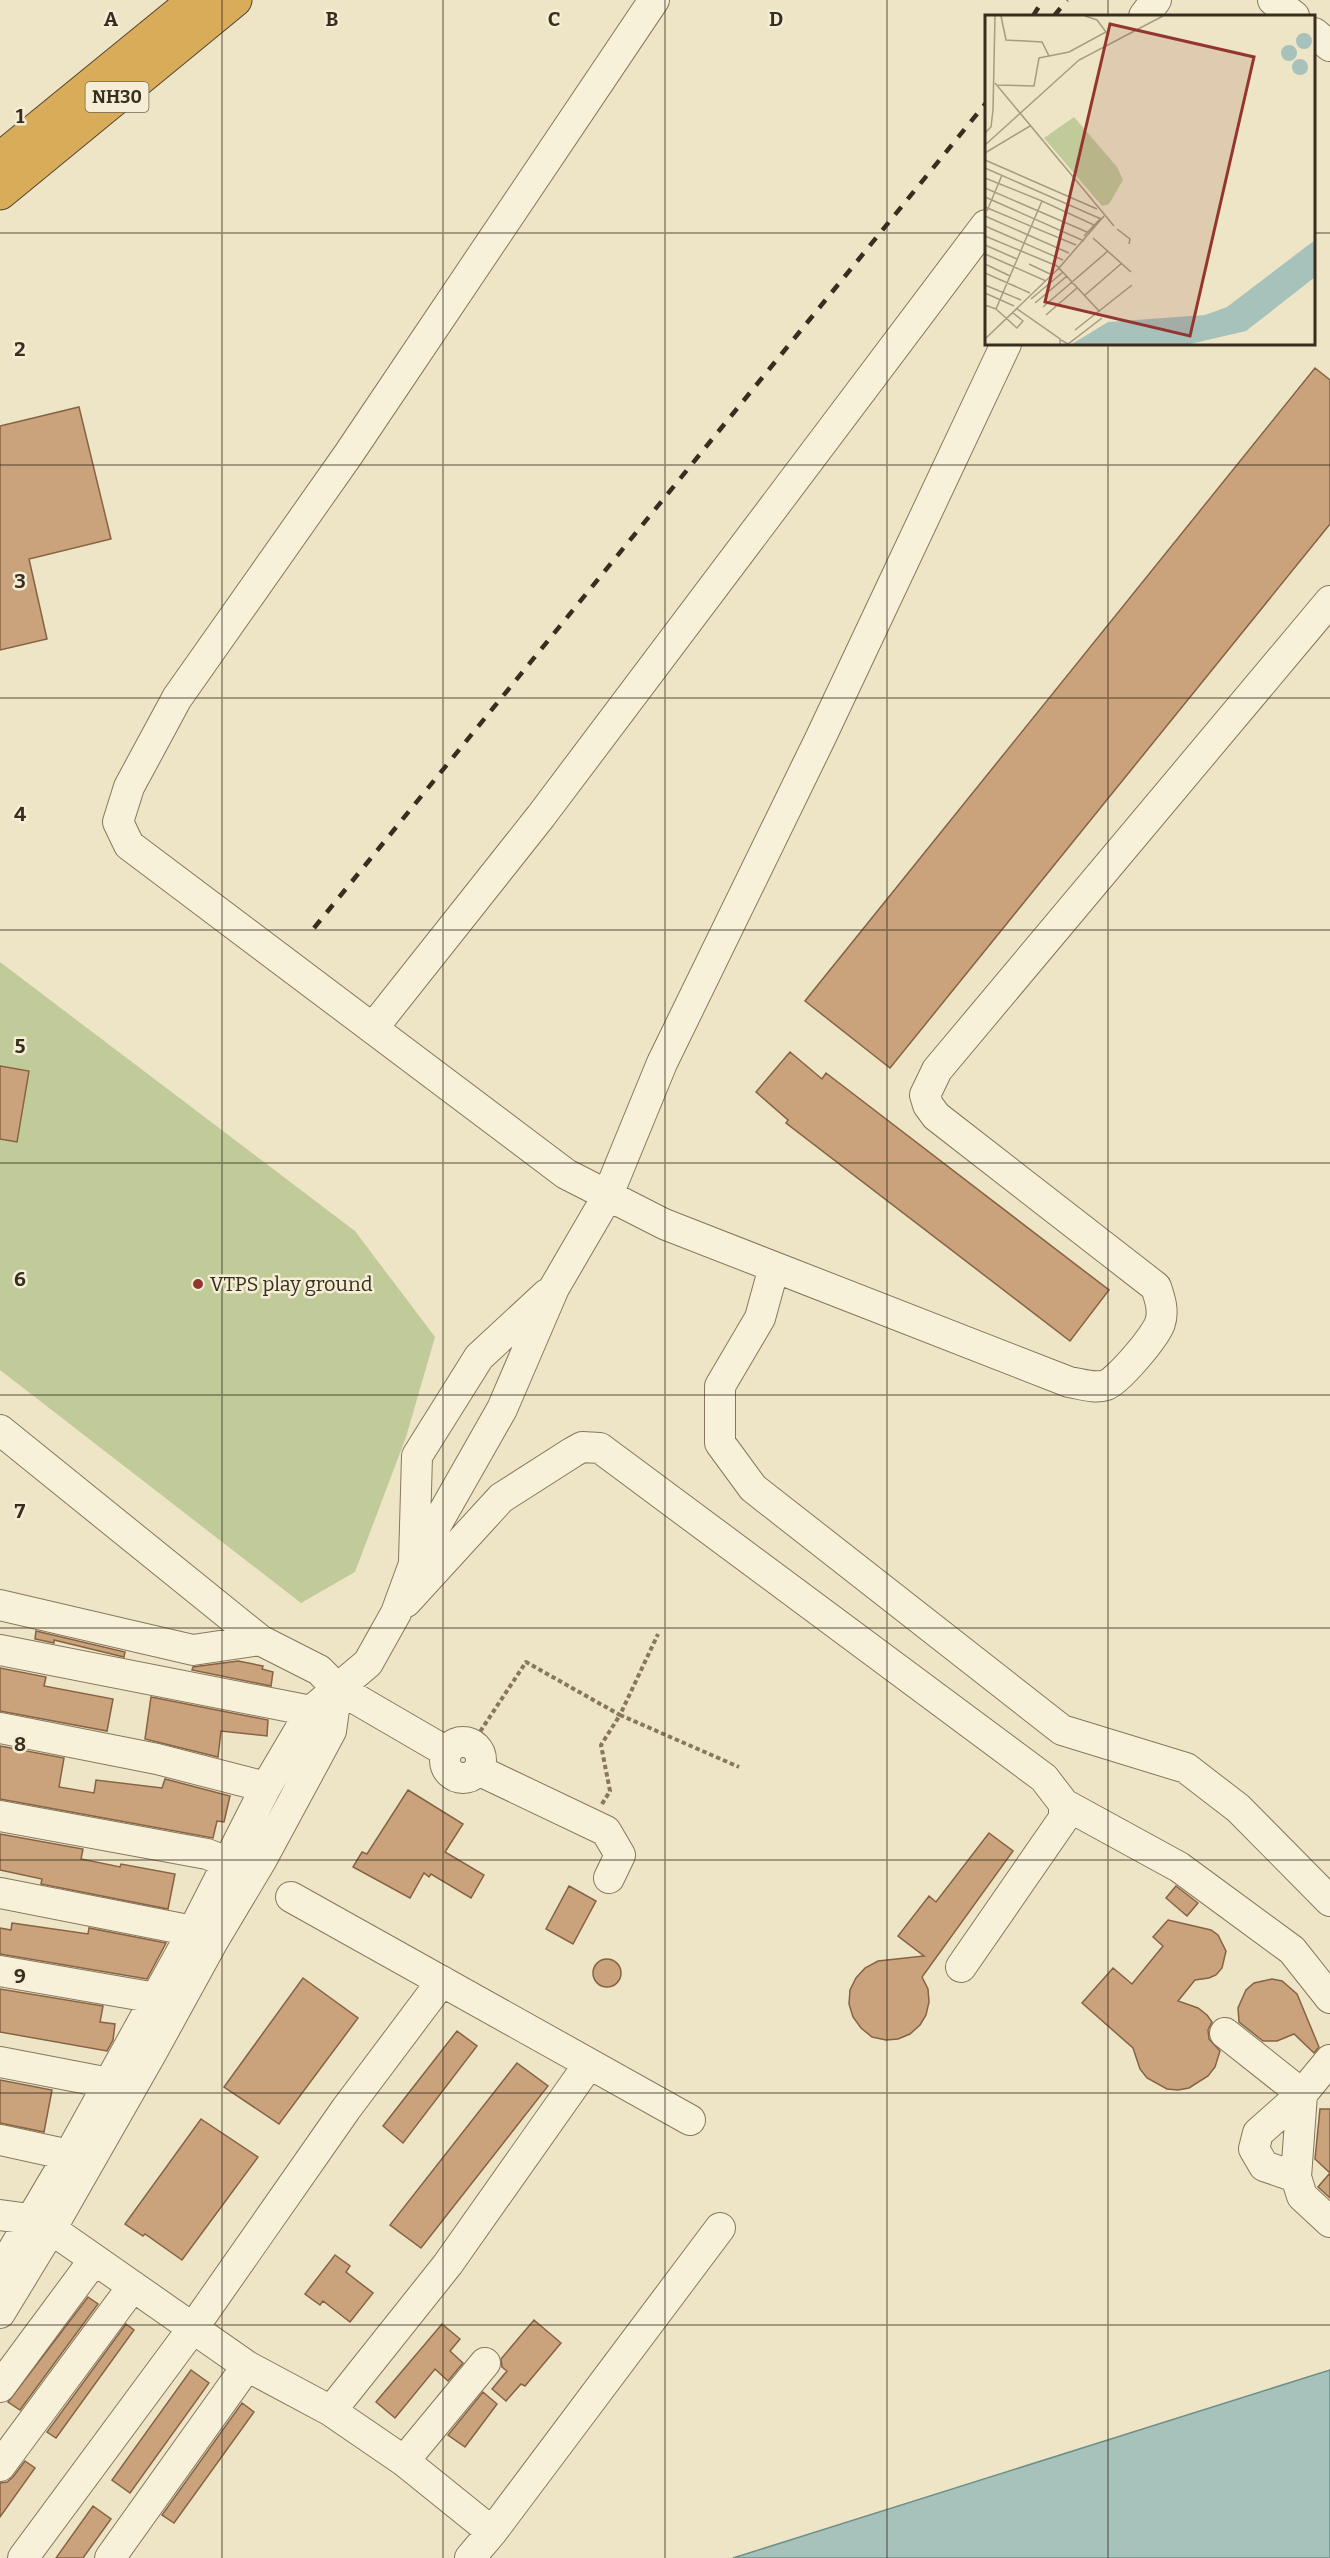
<svg xmlns="http://www.w3.org/2000/svg" width="1330" height="2558" font-family="Bitter,serif">
  <style>
    .green { fill: #c1cb9a }
    .water { fill: #a7c1bb; stroke: #6e8f89; stroke-width: 1.5 }
    .building { fill: #caa37d; stroke: #866343; stroke-width: 1.5 }
    .lines { fill: none; stroke-linecap: round; stroke-linejoin: round }
    .minor-casing { stroke: #88775c; stroke-width: 32 }
    .highway-casing { stroke: #564530; stroke-width: 35 }
    .path { stroke: #88775c; stroke-width: 4; stroke-dasharray: 4.5 3; stroke-linecap: butt }
    .minor { stroke: #f8f1d9; stroke-width: 30 }
    .highway { stroke: #d9ac5a; stroke-width: 33 }
    .rail { stroke: #382e1f; stroke-width: 4.5; stroke-dasharray: 10 10; stroke-linecap: butt }
    .grid { fill: none; stroke: #382e1f; stroke-width: 1.5; stroke-opacity: 0.55 }
    .poi-dot { fill: #95362e; stroke: #f5eed5; stroke-width: 2 }
    .labels { text-anchor: middle; dominant-baseline: central; stroke-width: 5; stroke-linejoin: round; paint-order: stroke }
    .shield { fill: #f5eed5; stroke: #716856; stroke-width: 1.5 }
    .shield-label { font-size: 18px; font-weight: bold; fill: #382e1f }
    .poi-label { font-size: 20px; fill: #382e1f; stroke: #f5eed5; text-anchor: start }
    .inset-road { fill: none; stroke: #a59c83; stroke-width: 1.5 }
    .view { fill: #95362e; fill-opacity: 0.15; stroke: #95362e; stroke-width: 3 }
    .inset-edge { fill: none; stroke: #382e1f; stroke-width: 3 }
    .grid-label { font-size: 20px; text-anchor: middle; font-weight: bold; fill: #382e1f; stroke: #f5eed5; stroke-width: 5; stroke-linejoin: round; paint-order: stroke }
  </style>
  <rect width="100%" height="100%" fill="#ede5c6"/>
  <path class="green" d="M0,962L355,1231L435,1337L406,1437L355,1572L301,1603L0,1370Z"/>
  <path class="water" d="M1330,2370V2558H733Z"/>
  <path class="building" d="M1315,368L1330,380V524L890,1068L805,1001Z
    M79,407L111,539L29,559L47,639L0,650V426Z
    M790,1052L822,1079L826,1073L1109,1290L1070,1341L786,1123L788,1120L756,1092Z
    M0,1066L29,1071L17,1142L0,1139Z
    M36,1631L125,1652L124,1657L54,1640V1643L35,1639Z
    M238,1661L263,1666L262,1669L273,1672L271,1686L192,1670L193,1667Z
    M0,1668L46,1677L44,1686L113,1699L107,1731L0,1711Z
    M151,1697L268,1720L267,1736L221,1731L218,1757L145,1739Z
    M0,1746L64,1758L59,1787L94,1793L96,1780L162,1788L165,1779L230,1796L224,1822L217,1821L213,1838L0,1799Z
    M408,1790L463,1824L445,1852L484,1875L471,1898L431,1874L429,1877L424,1873L410,1898L353,1867L362,1852L367,1854Z
    M989,1833L1013,1851L922,1977L928,1989L929,2002L926,2015L920,2025L910,2034L898,2039L886,2040L872,2037L861,2028L853,2017L849,2004L850,1990L856,1978L865,1968L878,1961L924,1956L898,1936L929,1896L936,1902Z
    M0,1834L83,1849L81,1859L120,1867L121,1864L175,1874L168,1909L41,1884L42,1879L0,1870Z
    M569,1886L596,1901L573,1944L546,1929Z
    M1176,1886L1198,1903L1187,1916L1166,1898Z
    M1168,1920L1211,1930L1218,1935L1226,1951L1222,1968L1216,1975L1209,1978L1195,1980L1178,2001L1198,2008L1207,2015L1212,2022L1208,2030L1209,2039L1220,2051L1215,2067L1208,2076L1189,2088L1178,2090L1167,2089L1147,2078L1140,2069L1133,2048L1082,2003L1113,1968L1132,1984L1163,1946L1153,1937Z
    M12,1923L88,1934L89,1928L166,1943L147,1979L0,1954V1928L11,1930Z
    M593 1973a14 14 0 1 1 28 0a14 14 0 1 1-28 0Z
    M303,1978L358,2018L279,2124L224,2087Z
    M1272,1979L1282,1981L1297,1994L1319,2047L1314,2053L1294,2034L1277,2041H1263L1239,2022L1238,2008L1246,1990L1254,1983Z
    M0,1989L103,2006L100,2022L115,2024L113,2040L107,2051L0,2032Z
    M457,2031L477,2046L403,2143L383,2126Z
    M517,2063L548,2086L421,2248L390,2225Z
    M0,2080L52,2090L44,2132L0,2123Z
    M1320,2109H1330V2198L1318,2187L1330,2173L1315,2159Z
    M201,2119L258,2157L182,2260L145,2234L143,2236L125,2224Z
    M335,2255L350,2266L346,2272L373,2293L350,2322L323,2301L320,2305L305,2294Z
    M88,2297L98,2304L20,2410L8,2402Z
    M534,2320L561,2343L525,2386L521,2384L506,2401L492,2389L507,2371L502,2367L501,2359Z
    M126,2324L134,2330L56,2438L47,2432Z
    M442,2324L460,2339L450,2351L463,2363L448,2381L435,2369L395,2418L376,2402Z
    M191,2370L209,2383L130,2493L112,2480Z
    M483,2392L497,2404L465,2447L448,2435Z
    M242,2403L254,2412L174,2523L162,2515Z
    M25,2461L35,2468L0,2517V2483L7,2482L13,2477Z
    M93,2506L111,2519L83,2558H56Z"/>
  <g class="lines">
    <g class="minor-casing">
      <path id="minor" d="M654,0L348,455L177,698L129,787L118,822L129,845L566,1174L664,1224L1069,1382C1082,1384 1094,1389 1106,1385C1118,1381 1156,1336 1160,1323C1164,1311 1160,1299 1156,1287L936,1116L928,1105L925,1095L937,1070L1330,601
        M1273,0L1294,16
        M1144,16L1156,0
        M1314,33L1330,46
        M373,1028L541,816L986,225
        M774,1267L760,1318L720,1386V1443L753,1488L1062,1730L1186,1768L1238,1808L1330,1901
        M0,1430L260,1640L319,1670L337,1688L447,1752
        M414,1561L417,1456L479,1357L547,1294
        M406,1602L501,1498L573,1452L582,1447L600,1448L1044,1778L1064,1804V1818L961,1967
        M0,1605L193,1650L260,1640
        M0,1650L311,1711L324,1725
        M0,1728L157,1759L266,1787
        M445 1760a18 18 0 1 1 36 0a18 18 0 1 1-36 0Z
        M478,1770L606,1831L620,1855L609,1878
        M1064,1804L1179,1867L1292,1950L1330,1998
        M0,1816L207,1854L227,1862
        M0,1893L193,1931L210,1939
        M291,1897L690,2120
        M0,1971L156,1998
        M1225,2033L1302,2094L1296,2177L1302,2196L1330,2222
        M0,2062L109,2083
        M0,2140L69,2155
        M1296,2177L1264,2166L1254,2149L1258,2133L1302,2094L1330,2060
        M0,2215L30,2219L51,2229L247,2366L331,2411L404,2461L492,2532
        M0,2272L69,2155L193,1931L266,1787L311,1711L368,1663L396,1613L414,1564L502,1409L554,1288L607,1197L662,1063L820,739L1006,344
        M0,2313L51,2229L152,2052L213,1941L262,1859L331,1731L337,1688
        M0,2387L94,2260
        M331,2411L448,2264L589,2064
        M404,2461L485,2363
        M0,2466L133,2286
        M23,2558L193,2328L346,2109L442,1981
        M110,2558L247,2366
        M470,2558L492,2532L720,2228"/>
    </g>
    <g class="highway-casing">
      <path id="highway" d="M0,159L195,0
        M0,193L235,0"/>
    </g>
    <path class="path" d="M472,1744L526,1662L620,1715L658,1634
      M602,1804L610,1791L601,1745L620,1715L739,1767"/>
    <use href="#minor" class="minor"/>
    <use href="#highway" class="highway"/>
    <path class="rail" d="M1033,16L1043,0
      M1054,16L1067,0
      M314,928L986,103"/>
  </g>
  <path class="grid" d="M222,0V2558M443,0V2558M665,0V2558M887,0V2558M1108,0V16M0,233H986M1314,233H1330M1108,344V2558M0,465H1330M0,698H1330M0,930H1330M0,1163H1330M0,1395H1330M0,1628H1330M0,1860H1330M0,2093H1330M0,2325H1330"/>
  <circle class="poi-dot" cx="198" cy="1284" r="6"/>
  <g class="labels">
    <rect class="shield" x="85.5" y="82" width="63" height="30" rx="4.5"/>
    <g class="shield-label">
      <text x="117" y="97">NH30</text>
    </g>
    <g class="poi-label">
      <text x="210" y="1284">VTPS play ground</text>
    </g>
  </g>
  <g transform="translate(985 15)">
    <rect width="330" height="330" fill="#ede5c6"/>
    <path d="M89,102L132,152L138,165L124,189L117,191L59,123Z" fill="#c1cb9a"/>
    <path d="M311 26a8 8 0 1 1 16 0a8 8 0 1 1-16 0ZM296 38a8 8 0 1 1 16 0a8 8 0 1 1-16 0ZM307 52a8 8 0 1 1 16 0a8 8 0 1 1-16 0ZM330,225V262L261,316L205,329H87L123,307L220,300L242,292Z" fill="#a7c1bb"/>
    <path class="inset-road" d="M64,41L84,37L121,17L112,5L100,1M10,68L129,211M11,70L49,71L54,43L64,41L57,27L21,25L16,1M0,118L6,112L8,95L10,1M0,130L94,45L178,1M0,138L45,111M0,145L112,194M0,153L116,204M0,163L57,186M0,173L102,217M0,182L99,226M0,192L91,230M2,196L17,160M0,201L84,238M0,211L78,245M132,214L145,224L144,229M0,221L72,251L115,297M99,221L116,203M108,223L146,257M0,230L32,244M0,239L61,266M0,249L25,261M44,249L65,259M0,258L45,278M0,270L36,285M0,278L29,291M100,280L137,248M46,284L78,257M50,288L82,261M0,290L11,294L57,186L109,210M58,292L123,236M31,293L75,324V329M11,294L32,313L38,306L27,297M61,300L92,273M90,315L147,270M0,324L74,253L119,201M76,325L83,329L117,303"/>
    <path class="view" d="M125,9L269,42L205,321L60,287Z"/>
    <rect width="330" height="330" class="inset-edge"/>
  </g>
  <g class="grid-label">
    <text x="111" y="26">A</text>
    <text x="332" y="26">B</text>
    <text x="554" y="26">C</text>
    <text x="776" y="26">D</text>
    <text x="20" y="123">1</text>
    <text x="20" y="356">2</text>
    <text x="20" y="588">3</text>
    <text x="20" y="821">4</text>
    <text x="20" y="1053">5</text>
    <text x="20" y="1286">6</text>
    <text x="20" y="1518">7</text>
    <text x="20" y="1751">8</text>
    <text x="20" y="1983">9</text>
  </g>
</svg>
